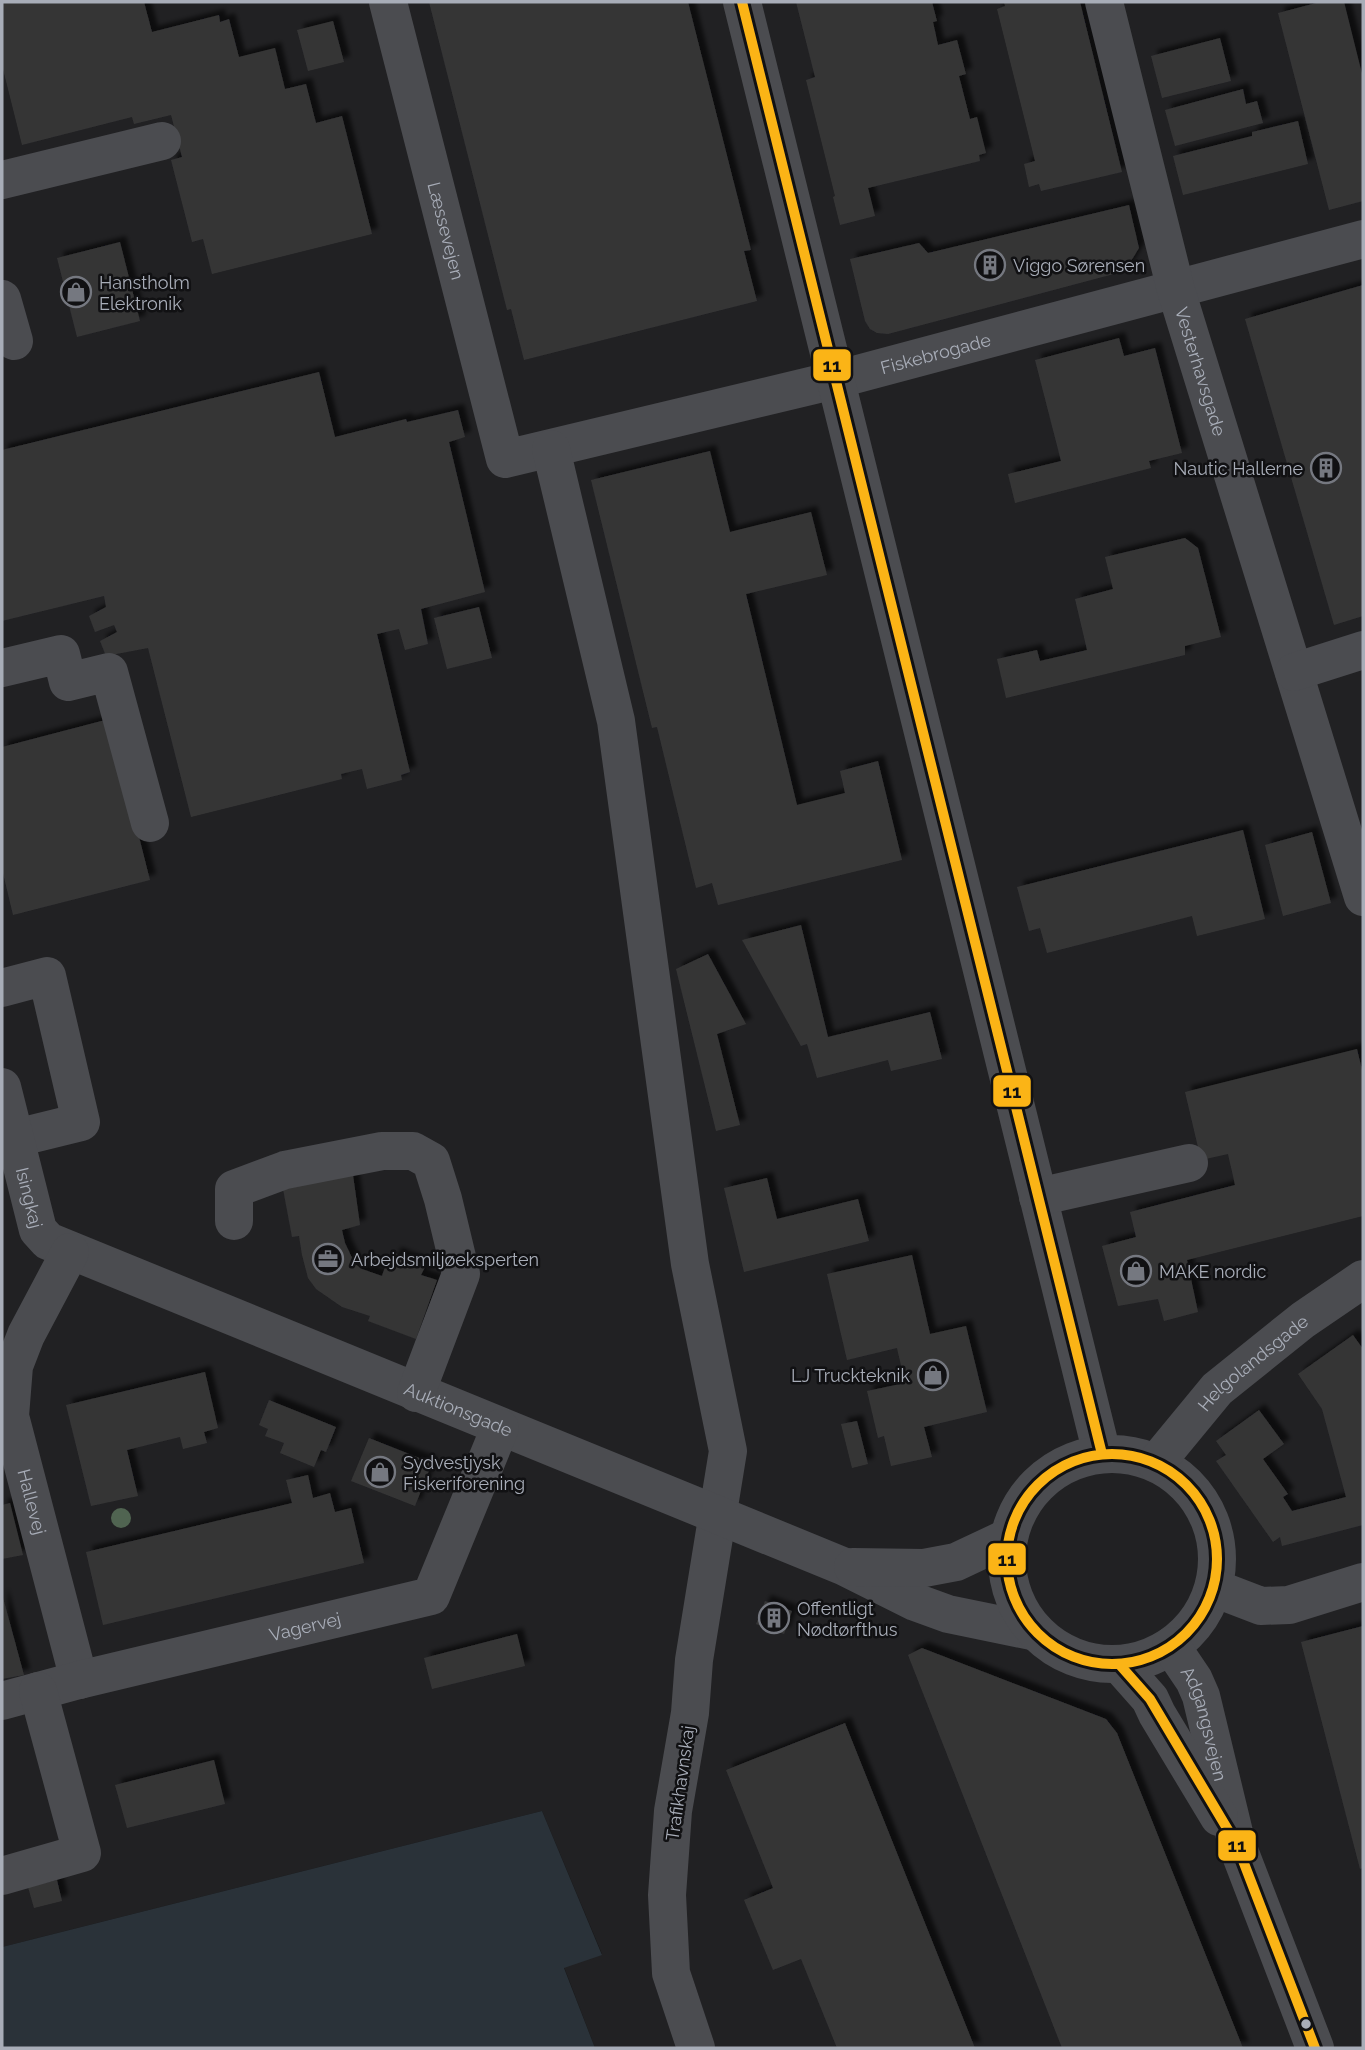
<svg xmlns="http://www.w3.org/2000/svg" width="1365" height="2050" font-family="Raleway,sans-serif">
  <style>
    .built { fill: #212123 }
    .water { fill: #2a3239 }
    .building { fill: #353536; filter: url(#shadow) }
    .lines { fill: none; stroke-linecap: round; stroke-linejoin: round }
    .minor { stroke: #4b4c50; stroke-width: 38 }
    .bus-1-casing { stroke: #111113; stroke-width: 16 }
    .bus-1 { stroke: #fbb416; stroke-width: 10 }
    .tree { fill: #506451 }
    .bus-dot { fill: #a8adb8; stroke: #111113; stroke-width: 2.5 }
    .labels { text-anchor: middle; dominant-baseline: central; stroke-width: 5; stroke-linejoin: round; paint-order: stroke }
    .street-label { font-size: 18px; fill: #a8adb8; stroke: #111113 }
    .poi-label { font-size: 18px; fill: #a8adb8; stroke: #111113; text-anchor: start }
    .line-badge { stroke: #111113; stroke-width: 2.5 }
    .pale-badge-label { font-size: 19px; text-anchor: middle; font-weight: bold; fill: #111 }
  </style>
  <defs>
    <filter id="shadow"><feDropShadow dx="6" dy="-6" stdDeviation="2" flood-color="#0009"/></filter>
  </defs>
  <rect width="100%" height="100%" fill="#171717"/>
  <path class="built" d="M2,2H1363V2048H595L564,1967L602,1954L542,1811L2,1947Z"/>
  <path class="water" d="M542,1811L602,1955L564,1968L595,2048H2V1947Z"/>
  <path class="building" d="M2,2H144L152,32L219,15L220,22L229,19L239,57L275,48L285,89L306,84L316,123L342,116L372,234L212,274L203,239L192,242L171,160L182,157L171,115L134,124L132,117L22,145L2,65Z
    M429,2H688L751,250L744,251L757,301L524,360L511,309L507,310Z
    M796,2H932L937,21L933,22L938,45L957,40L966,74L959,76L970,119L977,117L986,153L979,155L980,161L868,188L875,216L840,225L833,197L835,196L806,80L815,77Z
    M1004,2H1080L1122,172L1041,191L1039,184L1029,187L1024,164L1035,161L997,9L1005,6Z
    M1320,2H1344L1363,78V201L1329,210L1278,13Z
    M333,21L344,62L308,71L297,30Z
    M1220,38L1231,81L1162,98L1151,56Z
    M1243,89L1246,104L1257,101L1263,123L1175,146L1165,110Z
    M1298,121L1308,164L1183,195L1173,156L1252,136V132Z
    M1129,205L1139,248L1125,271L888,334L877,333L870,329L865,321L850,259L919,243L928,253Z
    M120,242L140,321L77,337L57,258Z
    M1363,285V616L1334,625L1245,319Z
    M1119,338L1124,356L1155,348L1182,453L1149,461L1151,468L1015,503L1008,474L1061,461L1035,360Z
    M319,372L335,437L406,419L407,422L458,410L465,437L449,442L485,592L421,609L428,644L405,650L399,629L377,634L410,772L401,775L402,780L367,789L362,769L341,774L342,779L191,817L148,648L106,656L100,641L117,632L114,625L95,632L89,616L106,607L104,596L2,621V450Z
    M710,451L730,532L811,512L827,575L746,594L797,805L845,793L840,771L878,761L902,860L718,905L712,883L696,888L657,727L652,728L591,480Z
    M1185,538L1198,548L1221,637L1185,646V655L1006,698L997,659L1037,650L1040,661L1087,650L1075,599L1113,589L1105,557Z
    M479,607L492,658L447,669L434,618Z
    M109,719L150,880L13,915L2,869V747Z
    M1243,830L1265,919L1197,936L1192,916L1047,953L1040,928L1029,931L1017,887Z
    M1312,832L1331,903L1283,916L1265,845Z
    M801,925L828,1037L930,1012L942,1059L891,1071L888,1060L817,1078L807,1044L801,1046L742,940Z
    M708,954L746,1024L717,1034L740,1125L716,1131L676,969Z
    M1357,1049L1363,1074V1216L1187,1260L1198,1312L1164,1321L1158,1299L1118,1306L1102,1246L1136,1237L1130,1212L1235,1185L1228,1154L1201,1160L1185,1092Z
    M353,1175L360,1225L342,1230L345,1243L355,1264L362,1269L382,1276L386,1264L390,1266L395,1253L426,1265L421,1275L437,1280L416,1339L368,1321L370,1316L342,1307L316,1289L308,1278L302,1255L299,1236L292,1237L283,1189Z
    M767,1178L777,1219L858,1199L869,1241L744,1272L724,1188Z
    M912,1255L930,1334L966,1326L987,1412L924,1427L932,1457L891,1466L884,1436L878,1438L867,1391L905,1383L897,1348L847,1360L827,1274Z
    M1353,1335L1363,1349V1525L1282,1546L1280,1537L1273,1542L1216,1461L1226,1455L1216,1441L1259,1410L1284,1444L1263,1459L1288,1494L1283,1497L1292,1511L1346,1497L1322,1409L1298,1374Z
    M205,1372L218,1428L204,1432L207,1443L183,1449L180,1437L127,1450L138,1496L91,1506L66,1405Z
    M269,1400L336,1427L326,1452L321,1450L314,1467L280,1453L284,1443L265,1436L268,1429L259,1425Z
    M857,1421L868,1464L852,1468L841,1424Z
    M369,1438L432,1463L415,1506L351,1481Z
    M308,1475L313,1498L330,1493L335,1512L351,1508L364,1563L103,1625L86,1552L292,1503L286,1480Z
    M10,1503L23,1555L2,1559V1505Z
    M2,1594L24,1675L2,1679Z
    M765,1601L792,1611L784,1634L756,1624Z
    M1363,1626V1868L1360,1869L1301,1642Z
    M517,1634L525,1666L432,1689L424,1658Z
    M922,1648L1106,1719L1117,1733L1243,2048H1062L908,1655Z
    M845,1723L975,2048H837L801,1959L773,1970L744,1900L773,1888L726,1770Z
    M214,1760L225,1804L127,1828L115,1785Z
    M57,1880L62,1901L34,1908L28,1887Z"/>
  <g class="lines">
    <g class="minor">
      <path id="s1" d="M388,2L505,459L835,380L1363,239"/>
      <path d="M742,2L1102,1454"/>
      <path id="s2" d="M1104,2L1176,290L1363,897"/>
      <path d="M2,180L162,141"/>
      <path d="M2,299L14,341"/>
      <path d="M551,449L616,721L690,1264L728,1451L694,1660L690,1713L673,1811L667,1895L671,1973L696,2048"/>
      <path d="M2,668L61,654L68,682L109,672L150,823"/>
      <path d="M1294,672L1363,650"/>
      <path d="M2,988L47,976L81,1122L16,1138"/>
      <path id="s3" d="M2,1087L38,1230L48,1241L845,1567L915,1602L948,1614L1036,1632"/>
      <path d="M1038,1197L1189,1163"/>
      <path d="M234,1221V1189L285,1170L382,1151H413L431,1161L443,1199L461,1274L416,1393"/>
      <path id="s4" d="M70,1252L26,1335L14,1366L10,1416L79,1680"/>
      <circle cx="1112" cy="1559" r="105"/>
      <path id="s5" d="M1156,1463L1217,1389L1303,1320L1363,1279"/>
      <path d="M853,1567L924,1568L956,1562L1009,1537"/>
      <path d="M1214,1588L1261,1606L1289,1605L1363,1582"/>
      <path id="s6" d="M1171,1646L1194,1680L1201,1696L1237,1845L1315,2048"/>
      <path d="M1119,1664L1150,1699L1157,1714L1219,1817"/>
      <path id="s7" d="M2,1701L79,1680L431,1596L500,1428"/>
      <path d="M2,1876L82,1853L38,1691"/>
    </g>
    <g class="bus-1-casing">
      <path id="bus-1" d="M742,2L1102,1454
        M1007 1559a105 105 0 1 1 210 0a105 105 0 1 1-210 0Z
        M1119,1664L1150,1699L1237,1845L1315,2048"/>
    </g>
    <use href="#bus-1" class="bus-1"/>
  </g>
  <circle class="tree" cx="121" cy="1518" r="10"/>
  <defs>
    <g id="building-ring" transform="scale(1.575)"><circle r="9.5" fill="#111113" stroke="#757880" stroke-width="1.5"/><path d="M-4-6H4V6H1V3H-1V6H-4ZM-2.5-4.3h1.7v1.8h-1.7ZM.8-4.3h1.7v1.8H.8ZM-2.5-1h1.7V.8h-1.7ZM.8-1h1.7V.8H.8Z" fill="#757880"/></g>
    <g id="shop-ring" transform="scale(1.575)"><circle r="9.5" fill="#111113" stroke="#757880" stroke-width="1.5"/><path d="M-5-2.5h2.3a2.7 3.5 0 0 1 5.4 0H5L5.5 6h-11ZM-1.5-2.5h3a1.5 2.3 0 0 0-3 0Z" fill="#757880"/></g>
    <g id="office-ring" transform="scale(1.575)"><circle r="9.5" fill="#111113" stroke="#757880" stroke-width="1.5"/><path d="M-6-3h4V-5.5h4V-3h4V5H-6ZM-1-4.5V-3h2v-1.5ZM-6 0V1H6V0Z" fill="#757880"/></g>
  </defs>
  <g fill-rule="evenodd">
    <use href="#building-ring" x="990" y="265"/>
    <use href="#shop-ring" x="76" y="292"/>
    <use href="#building-ring" x="1326" y="468"/>
    <use href="#office-ring" x="328" y="1259"/>
    <use href="#shop-ring" x="1136" y="1271"/>
    <use href="#shop-ring" x="933" y="1375"/>
    <use href="#shop-ring" x="380" y="1472"/>
    <use href="#building-ring" x="774" y="1618"/>
  </g>
  <circle class="bus-dot" cx="1306" cy="2024" r="6"/>
  <g class="labels">
    <g class="street-label">
      <text stroke="none"><textPath href="#s1" startOffset="236">Læssevejen</textPath></text>
      <text stroke="none"><textPath href="#s1" startOffset="915">Fiskebrogade</textPath></text>
      <text stroke="none"><textPath href="#s2" startOffset="382">Vesterhavsgade</textPath></text>
      <text stroke="none"><textPath href="#s3" startOffset="114">Isingkaj</textPath></text>
      <text stroke="none"><textPath href="#s5" startOffset="140">Helgolandsgade</textPath></text>
      <text stroke="none"><textPath href="#s3" startOffset="606">Auktionsgade</textPath></text>
      <text stroke="none"><textPath href="#s4" startOffset="266">Hallevej</textPath></text>
      <text stroke="none"><textPath href="#s7" startOffset="312">Vagervej</textPath></text>
      <text stroke="none"><textPath href="#s6" startOffset="86">Adgangsvejen</textPath></text>
      <text transform="translate(680 1783) rotate(-82)">Trafikhavnskaj</text>
    </g>
    <g class="poi-label">
      <text x="1013" y="265">Viggo Sørensen</text>
      <text x="99" y="282">Hanstholm<tspan x="99" dy="21">Elektronik</tspan></text>
      <text x="1303" y="468" text-anchor="end">Nautic Hallerne</text>
      <text x="351" y="1259">Arbejdsmiljøeksperten</text>
      <text x="1159" y="1271">MAKE nordic</text>
      <text x="910" y="1375" text-anchor="end">LJ Truckteknik</text>
      <text x="403" y="1462">Sydvestjysk<tspan x="403" dy="21">Fiskeriforening</tspan></text>
      <text x="797" y="1608">Offentligt<tspan x="797" dy="21">Nødtørfthus</tspan></text>
    </g>
  </g>
  <g class="line-badge">
    <rect x="812" y="348" width="40" height="34" rx="7" fill="#fbb416"/>
    <rect x="992" y="1074" width="40" height="34" rx="7" fill="#fbb416"/>
    <rect x="987" y="1542" width="40" height="34" rx="7" fill="#fbb416"/>
    <rect x="1217" y="1829" width="40" height="33" rx="7" fill="#fbb416"/>
  </g>
  <g class="pale-badge-label">
    <text x="832" y="372">11</text>
    <text x="1012" y="1098">11</text>
    <text x="1007" y="1566">11</text>
    <text x="1237" y="1852">11</text>
  </g>
  <rect width="1365" height="2050" fill="none" stroke="#a8adb8" stroke-width="7"/>
</svg>
